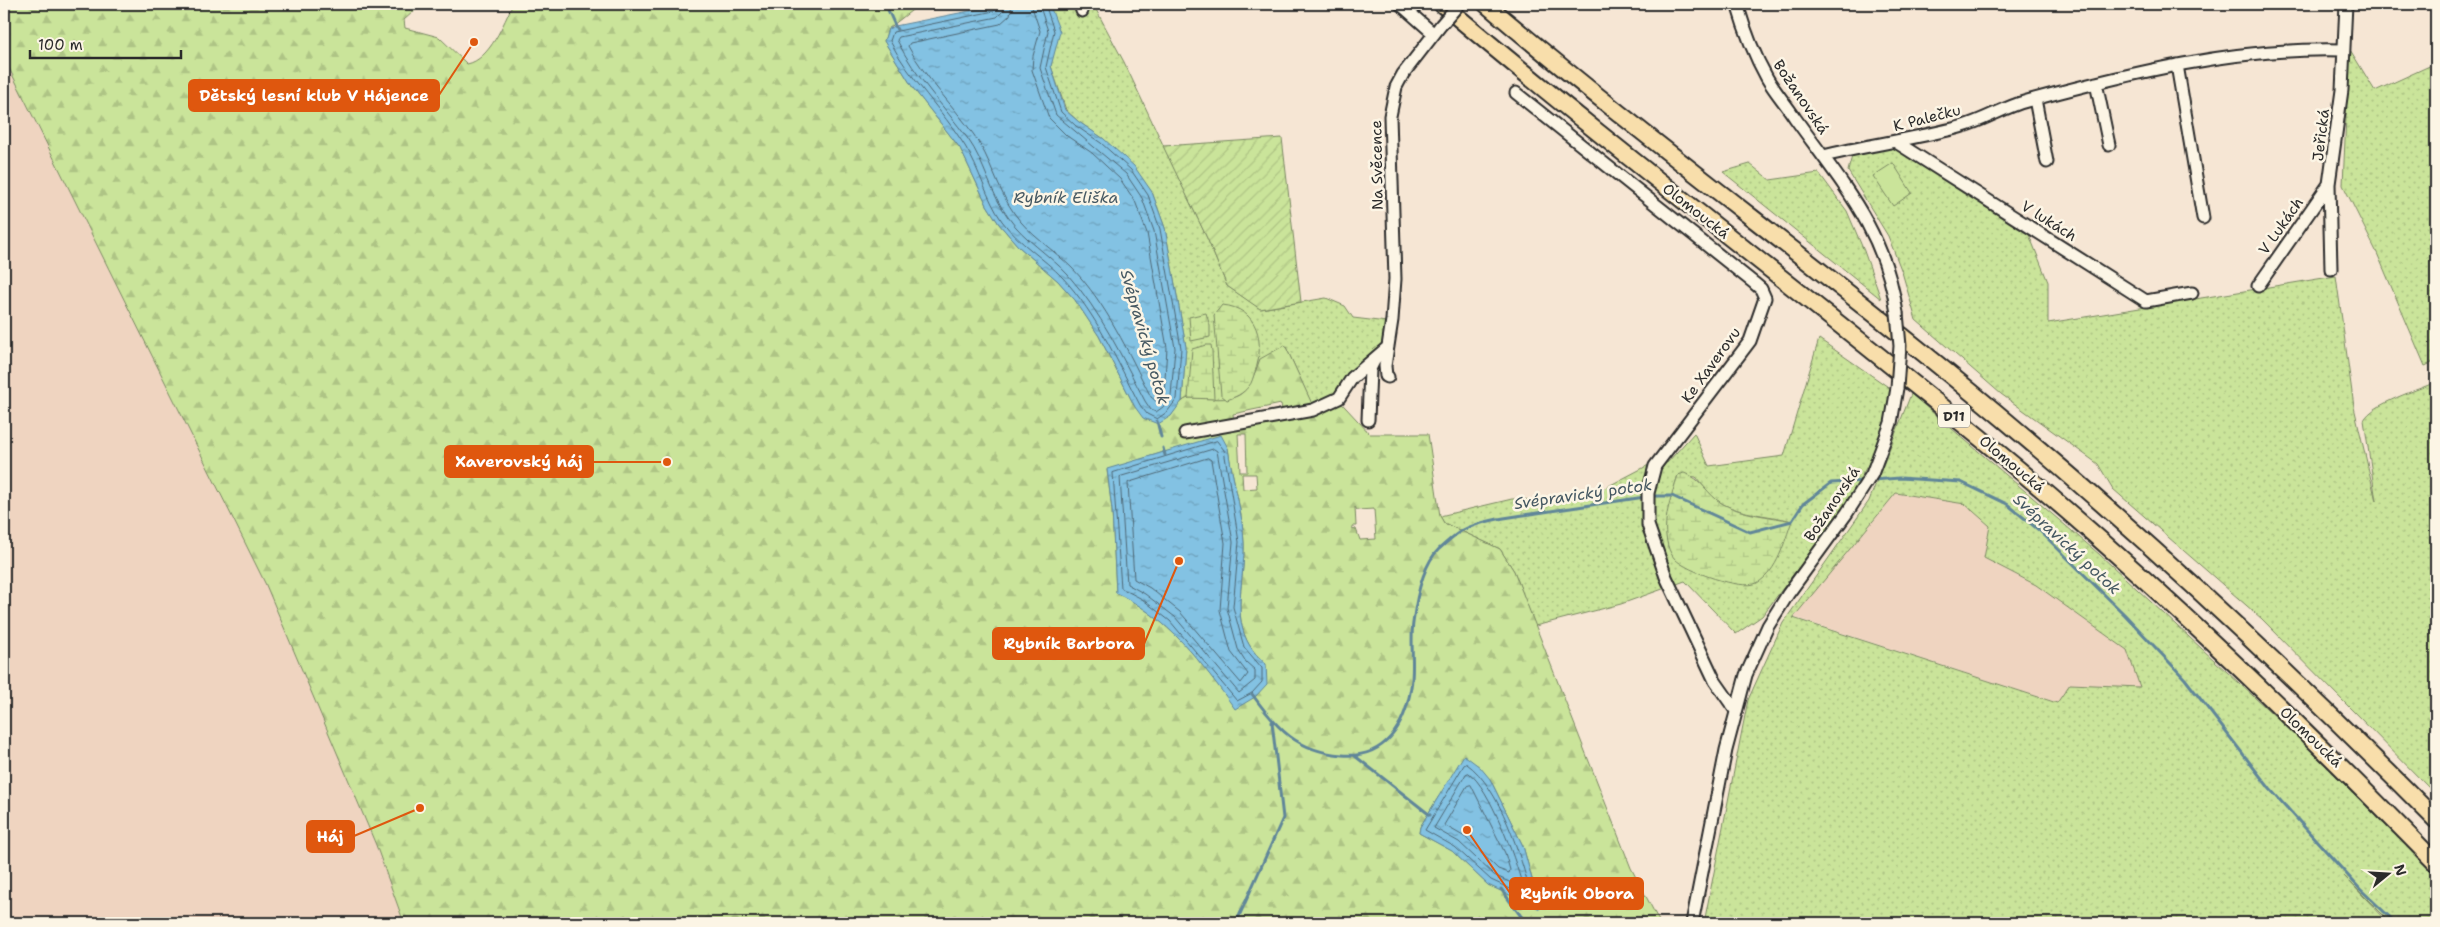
<svg xmlns="http://www.w3.org/2000/svg" width="2440" height="927" font-family="'Shantell Sans',sans-serif">
  <style>
    .built { fill: #efd4c0 }
    .grass { fill: url(#grass-dots); stroke: #7a8862; fill-rule: evenodd }
    .forest { fill: url(#forest-firs); stroke: #7a8862; fill-rule: evenodd }
    .wetland { fill: url(#wetland-marsh); stroke: #7a8862 }
    .garden { fill: url(#garden-furrows); stroke: #7a8862 }
    .pitch { fill: #cae49a; stroke: #7a8862 }
    .water { fill: url(#water-ripples); stroke: #608699 }
    .lines { fill: none; stroke-linecap: round; stroke-linejoin: round }
    .shore { stroke: #4e6775; stroke-width: 1 }
    .stream { stroke: #608699; stroke-width: 3 }
    .minor-casing { stroke: #2b2b2b; stroke-width: 15 }
    .highway-casing { stroke: #2b2b2b; stroke-width: 20 }
    .minor { stroke: #fcf5e5; stroke-width: 11 }
    .highway { stroke: #f8deab; stroke-width: 16 }
    .minor-bridge-casing { stroke: #2b2b2b; stroke-width: 15; stroke-linecap: butt }
    .minor-bridge { stroke: #fcf5e5; stroke-width: 11 }
    .labels { text-anchor: middle; dominant-baseline: central; stroke-width: 5; stroke-linejoin: round; paint-order: stroke }
    .shield { fill: #fcf5e5; stroke: #6a6863; stroke-width: 1 }
    .shield-label { font-size: 14px; font-weight: bold; fill: #2b2b2b }
    .street-label { font-size: 15px; fill: #2b2b2b; stroke: #fcf5e5 }
    .water-label { font-size: 16px; font-style: italic; fill: #455862; stroke: #fcf5e5 }
    .leader { fill: none; stroke: #df570e; stroke-width: 2 }
    .callout-dot { fill: #df570e; stroke: #fcf5e5; stroke-width: 2 }
    .callout { fill: #df570e; stroke: #df570e; stroke-width: 2 }
    .callout-label { font-size: 16px; text-anchor: middle; font-weight: bold; fill: #fff }
  </style>
  <defs>
    <pattern id="grass-dots" width="8" height="8" patternUnits="userSpaceOnUse" patternTransform="scale(1.25)"><rect width="8" height="8" fill="#cae49a"/><path d="M2 2h.1M6 6h.1" fill="none" stroke="#aec485" stroke-width="1.8" stroke-linecap="round"/></pattern>
    <pattern id="forest-firs" width="22" height="20" patternUnits="userSpaceOnUse" patternTransform="scale(1.25)"><rect width="22" height="20" fill="#cae49a"/><path d="M5 1l3.5 6h-7zM16 11l3.5 6h-7z" fill="#aec485"/></pattern>
    <pattern id="wetland-marsh" width="20" height="14" patternUnits="userSpaceOnUse" patternTransform="scale(1.25)"><rect width="20" height="14" fill="#cae49a"/><path d="M1 5h8M5 5V1M11 12h8M15 12V8" fill="none" stroke="#aec485"/></pattern>
    <pattern id="garden-furrows" width="10" height="10" patternUnits="userSpaceOnUse" patternTransform="scale(1.25)"><rect width="10" height="10" fill="#cae49a"/><path d="M-1 1l2-2M0 10L10 0M9 11l2-2" fill="none" stroke="#aec485"/></pattern>
    <pattern id="water-ripples" width="26" height="14" patternUnits="userSpaceOnUse" patternTransform="scale(1.25)"><rect width="26" height="14" fill="#83c2e3"/><path d="M2 4q2-2 4 0t4 0M15 11q2-2 4 0t4 0" fill="none" stroke="#6b9eb8"/></pattern>
  </defs>
  <rect width="100%" height="100%" fill="#f6e6d4"/>
  <filter id="ink" filterUnits="userSpaceOnUse"><feTurbulence type="fractalNoise" baseFrequency=".02" numOctaves="2"/><feDisplacementMap in="SourceGraphic" scale="10" xChannelSelector="R" yChannelSelector="G"/><feConvolveMatrix kernelMatrix="1 2 1 2 8 2 1 2 1" color-interpolation-filters="sRGB"/></filter>
  <g filter="url(#ink)">
    <path class="built" d="M4,58L266,585L376,845L404,923H4Z
      M1896,493L1965,504L1990,526L1984,558L2036,585L2127,650L2140,687L2070,684L2058,703L1793,617Z"/>
    <path class="grass" d="M1047,4H1093L1124,62L1207,238L1227,286L1261,309L1326,298L1345,306L1353,318L1387,322L1382,345L1333,394L1313,407L1285,345L1227,400L1188,398L1182,401L1186,347L1165,228L1152,192L1104,139L1079,122L1066,110L1051,66L1050,6Z
      M2349,48L2375,91L2436,63V361L2425,366L2377,253L2343,185Z
      M1896,147L2028,232L2048,282V323L2336,276L2354,407L2376,501L2364,420C2373,403 2418,390 2436,382V795L2262,619L2113,489L2098,464L2001,394L1916,320L1902,272L1888,236L1848,171L1852,156Z
      M1750,164L1770,180L1819,173L1847,211L1864,251L1881,299L1723,172Z
      M1819,339L1894,391L1874,454L1842,510L1762,616L1736,634L1685,581L1621,604L1535,626L1514,571L1500,549L1444,523L1440,516L1512,499L1566,501L1603,489L1660,459L1667,463L1694,433L1709,466L1784,456ZM1678,475L1696,477C1702,484 1707,492 1714,498C1735,515 1767,514 1792,521L1668,547C1664,521 1670,500 1678,475Z
      M1911,394L2099,554L2291,731L2436,876V923H2391L2343,875L2389,923H1704L1748,700L1783,623L1869,501ZM1896,493L1965,504L1990,526L1984,558L2036,585L2127,650L2140,687L2070,684L2057,703L1793,618Z"/>
    <path class="forest" d="M4,4H422L404,20L405,28L439,37L467,64C490,60 504,22 513,4H937L916,7L888,29L884,41L913,88L960,148L987,205L999,224L1018,246L1058,281L1075,300L1099,336L1135,407L1171,416C1174,411 1178,404 1183,401C1187,397 1192,398 1198,398C1240,400 1245,401 1260,359L1285,345L1313,406L1333,394L1370,434H1428L1440,516L1444,523L1500,549L1514,571L1631,868L1660,923H404L376,845L266,585L4,58ZM1281,404L1283,415L1234,424L1233,414ZM1238,434H1246L1247,472H1240ZM1228,448C1232,478 1243,513 1244,543C1245,588 1225,630 1266,664L1235,708C1202,663 1168,617 1116,593L1112,510L1107,470L1164,452ZM1242,474H1256L1257,488L1243,489ZM1355,507L1357,510L1374,509L1376,539L1360,540L1356,529L1352,528V526H1356ZM1490,779L1523,846L1540,908L1488,885L1452,851L1419,833L1420,827L1439,796Z"/>
    <path class="wetland" d="M1222,305C1259,308 1265,343 1255,372C1253,377 1252,383 1249,386C1243,394 1235,397 1227,400L1221,395L1214,315Z
      M1206,313L1210,326V337L1191,341L1189,317Z
      M1206,345H1211L1212,351L1214,399L1188,398L1192,349Z
      M1684,473C1703,479 1706,494 1723,504C1743,515 1770,516 1792,521C1784,542 1778,571 1757,583C1742,591 1686,571 1675,559C1672,556 1669,550 1668,546C1661,522 1671,498 1678,475Z"/>
    <path class="garden" d="M1282,138L1301,302L1260,309L1227,286L1207,238L1163,146Z"/>
    <path class="pitch" d="M1893,163L1912,193L1893,206L1873,176Z"/>
    <path class="water" d="M1004,4H1047L1050,6L1060,32L1051,66L1065,110L1079,122L1104,139L1134,166L1152,192L1165,228L1186,347L1182,401L1171,416L1158,424L1143,418L1135,407L1099,336L1075,300L1058,281L1018,246L999,224L987,205L960,148L913,88L884,41L888,29L895,26Z
      M1221,435L1228,448C1232,478 1243,513 1244,543C1245,588 1225,630 1266,664L1267,684L1255,697L1235,709C1202,663 1168,617 1116,593L1112,510L1107,469Z
      M1464,755L1480,767L1490,779L1523,846L1540,909L1488,885L1452,851L1419,833L1420,827Z"/>
    <g class="lines">
      <path class="shore" d="M999,4L994,11L893,32L890,41C910,80 942,109 965,146C980,170 986,198 1002,221C1019,244 1044,258 1063,278C1097,315 1117,361 1140,405L1147,414L1157,419L1167,412L1177,399L1181,348L1160,229L1148,195L1131,170L1101,143L1076,126L1061,112L1046,67L1054,31L1045,4
        M1005,4L1003,11L997,17L899,37L897,40C915,77 944,106 968,139C985,163 990,193 1008,217C1024,240 1049,254 1068,275C1101,312 1122,357 1145,401L1151,410L1156,412L1163,407L1171,396L1175,348L1154,231L1142,198L1126,174L1056,115L1040,68L1048,31L1039,4
        M1012,4L1010,15L1000,24L910,43L908,46C925,78 953,105 974,135C991,159 997,189 1014,213C1029,235 1053,249 1072,268C1107,304 1128,352 1151,397L1157,402L1164,393L1167,348L1147,233L1135,201L1120,179L1092,153L1067,136L1049,118L1032,70L1033,56L1040,31L1031,4
        M1217,441L1224,450L1239,542L1233,607L1244,647L1262,668V682L1252,693L1237,701L1170,621L1142,599L1121,588L1113,473Z
        M1214,449L1217,451L1233,542L1227,608L1238,649L1246,662L1255,670V680L1239,693L1175,617L1145,594L1127,584L1120,477Z
        M1208,458L1211,460L1225,543L1220,610L1231,652L1248,674L1241,683L1180,612L1150,588L1134,579L1128,483Z
        M1467,764C1500,787 1521,857 1531,895L1530,898L1491,880L1455,847L1425,830L1464,765Z
        M1469,773C1490,788 1515,858 1522,884L1520,887L1494,875L1459,842L1434,828L1466,774Z
        M1471,785L1505,853L1510,870L1509,873L1498,869L1465,837L1444,825L1467,786Z"/>
      <path class="stream" d="M891,4L888,10L897,30
        M1157,421L1161,437
        M1163,448L1165,455
        M1873,480L1900,478L1961,482L2007,504L2040,531L2125,615L2185,679L2270,789L2360,889L2396,923
        M1652,496H1672L1750,532L1792,521L1803,504L1831,483L1864,481
        M1252,694C1277,729 1297,751 1342,755C1385,759 1405,726 1411,687C1415,666 1410,644 1413,623C1416,600 1422,565 1439,549C1446,543 1455,534 1463,530C1485,519 1513,517 1537,513C1573,508 1609,502 1645,497
        M1355,756L1430,815
        M1501,889L1526,923
        M1236,923L1283,818L1272,722"/>
      <g class="minor-casing">
        <path id="minor" d="M1080,4L1082,11
          M1400,4L1434,34
          M1737,4C1744,28 1754,55 1767,78C1775,92 1786,104 1795,118C1842,184 1885,230 1897,313
          M2177,65L2203,218
          M2096,83L2109,145
          M1516,93L1754,283L1761,289L1765,298L1750,341L1655,466L1648,493V525L1666,577L1715,681L1736,711
          M2035,99L2047,162
          M1896,142L2146,301L2192,293
          M1823,156C1868,145 1914,139 1960,127C1983,121 2004,107 2027,101C2130,73 2236,47 2343,50
          M2331,269L2329,184L2342,90L2346,4
          M2258,286L2329,184
          M1388,377L1386,376L1385,366L1392,320L1395,279L1390,116L1396,87L1403,74L1441,25
          M1368,420L1370,369L1375,359
          M1185,433L1313,410L1339,398L1352,378L1388,347
          M1692,923L1726,750L1746,675L1768,626L1788,594L1847,513L1872,474L1891,423L1897,388"/>
      </g>
      <g class="highway-casing">
        <path id="highway" d="M1442,4C1630,163 1828,311 2018,469C2165,592 2302,726 2436,863
          M1486,4C1640,135 1803,254 1959,382C2126,519 2284,666 2436,820"/>
      </g>
      <use href="#minor" class="minor"/>
      <use href="#highway" class="highway"/>
      <g class="minor-bridge-casing">
        <path id="minor-bridge" d="M1441,25L1459,4
          M1897,388L1900,346L1897,313"/>
      </g>
      <use href="#minor-bridge" class="minor-bridge"/>
    </g>
  </g>
  <g class="labels">
    <rect class="shield" x="1938" y="404.5" width="32" height="23" rx="4"/>
    <g class="shield-label">
      <text x="1954" y="416">D11</text>
    </g>
    <g class="street-label">
      <text transform="translate(1801 97) rotate(56)">Božanovská</text>
      <text transform="translate(1927 118) rotate(-14)">K Palečku</text>
      <text transform="translate(2321 135) rotate(-83)">Jeřická</text>
      <text transform="translate(1377 165) rotate(-91)">Na Svěcence</text>
      <text transform="translate(1696 211) rotate(38)">Olomoucká</text>
      <text transform="translate(2049 221) rotate(32)">V lukách</text>
      <text transform="translate(2281 226) rotate(-55)">V Lukách</text>
      <text transform="translate(1711 365) rotate(-54)">Ke Xaverovu</text>
      <text transform="translate(2012 464) rotate(40)">Olomoucká</text>
      <text transform="translate(1832 504) rotate(-56)">Božanovská</text>
      <text transform="translate(2311 737) rotate(44)">Olomoucká</text>
    </g>
    <g class="water-label">
      <text x="1066" y="197">Rybník Eliška</text>
      <text transform="translate(1145 337) rotate(74)">Svépravický potok</text>
      <text transform="translate(1583 494) rotate(-8)">Svépravický potok</text>
      <text transform="translate(2067 544) rotate(43)">Svépravický potok</text>
    </g>
  </g>
  <path class="leader" d="M474 42L439 95M667 462L593 462M1179 561L1144 644M420 808L354 836M1467 830L1510 893"/>
  <g class="callout-dot">
    <circle cx="474" cy="42" r="5"/>
    <circle cx="667" cy="462" r="5"/>
    <circle cx="1179" cy="561" r="5"/>
    <circle cx="420" cy="808" r="5"/>
    <circle cx="1467" cy="830" r="5"/>
  </g>
  <g class="callout">
    <rect x="189" y="80" width="250" height="31" rx="5"/>
    <rect x="445" y="446" width="148" height="31" rx="5"/>
    <rect x="993" y="628" width="151" height="31" rx="5"/>
    <rect x="307" y="821" width="47" height="31" rx="5"/>
    <rect x="1510" y="878" width="133" height="31" rx="5"/>
  </g>
  <g class="callout-label">
    <text x="314" y="101">Dětský lesní klub V Hájence</text>
    <text x="519" y="467">Xaverovský háj</text>
    <text x="1069" y="649">Rybník Barbora</text>
    <text x="330" y="842">Háj</text>
    <text x="1577" y="899">Rybník Obora</text>
  </g>
  <rect width="2440" height="927" fill="none" stroke="#fcf5e5" stroke-width="20"/>
  <rect x="10" y="10" width="2420" height="907" fill="none" stroke="#2b2b2b" stroke-width="2" filter="url(#ink)"/>
  <g transform="translate(2388 874) rotate(72)" stroke="#fcf5e5" stroke-width="4" paint-order="stroke">
  <path d="M0-4L9 19L0 12L-9 19Z" fill="#2b2b2b"/>
  <text y="-8" font-size="14" font-weight="bold" text-anchor="middle" fill="#2b2b2b">N</text>
  </g>
  <path d="M30 50v8h151v-8" fill="none" stroke="#2b2b2b" stroke-width="2.5"/>
  <text x="38" y="50" font-size="15" fill="#2b2b2b" stroke="#fcf5e5" stroke-width="4" paint-order="stroke">100 m</text>
</svg>
